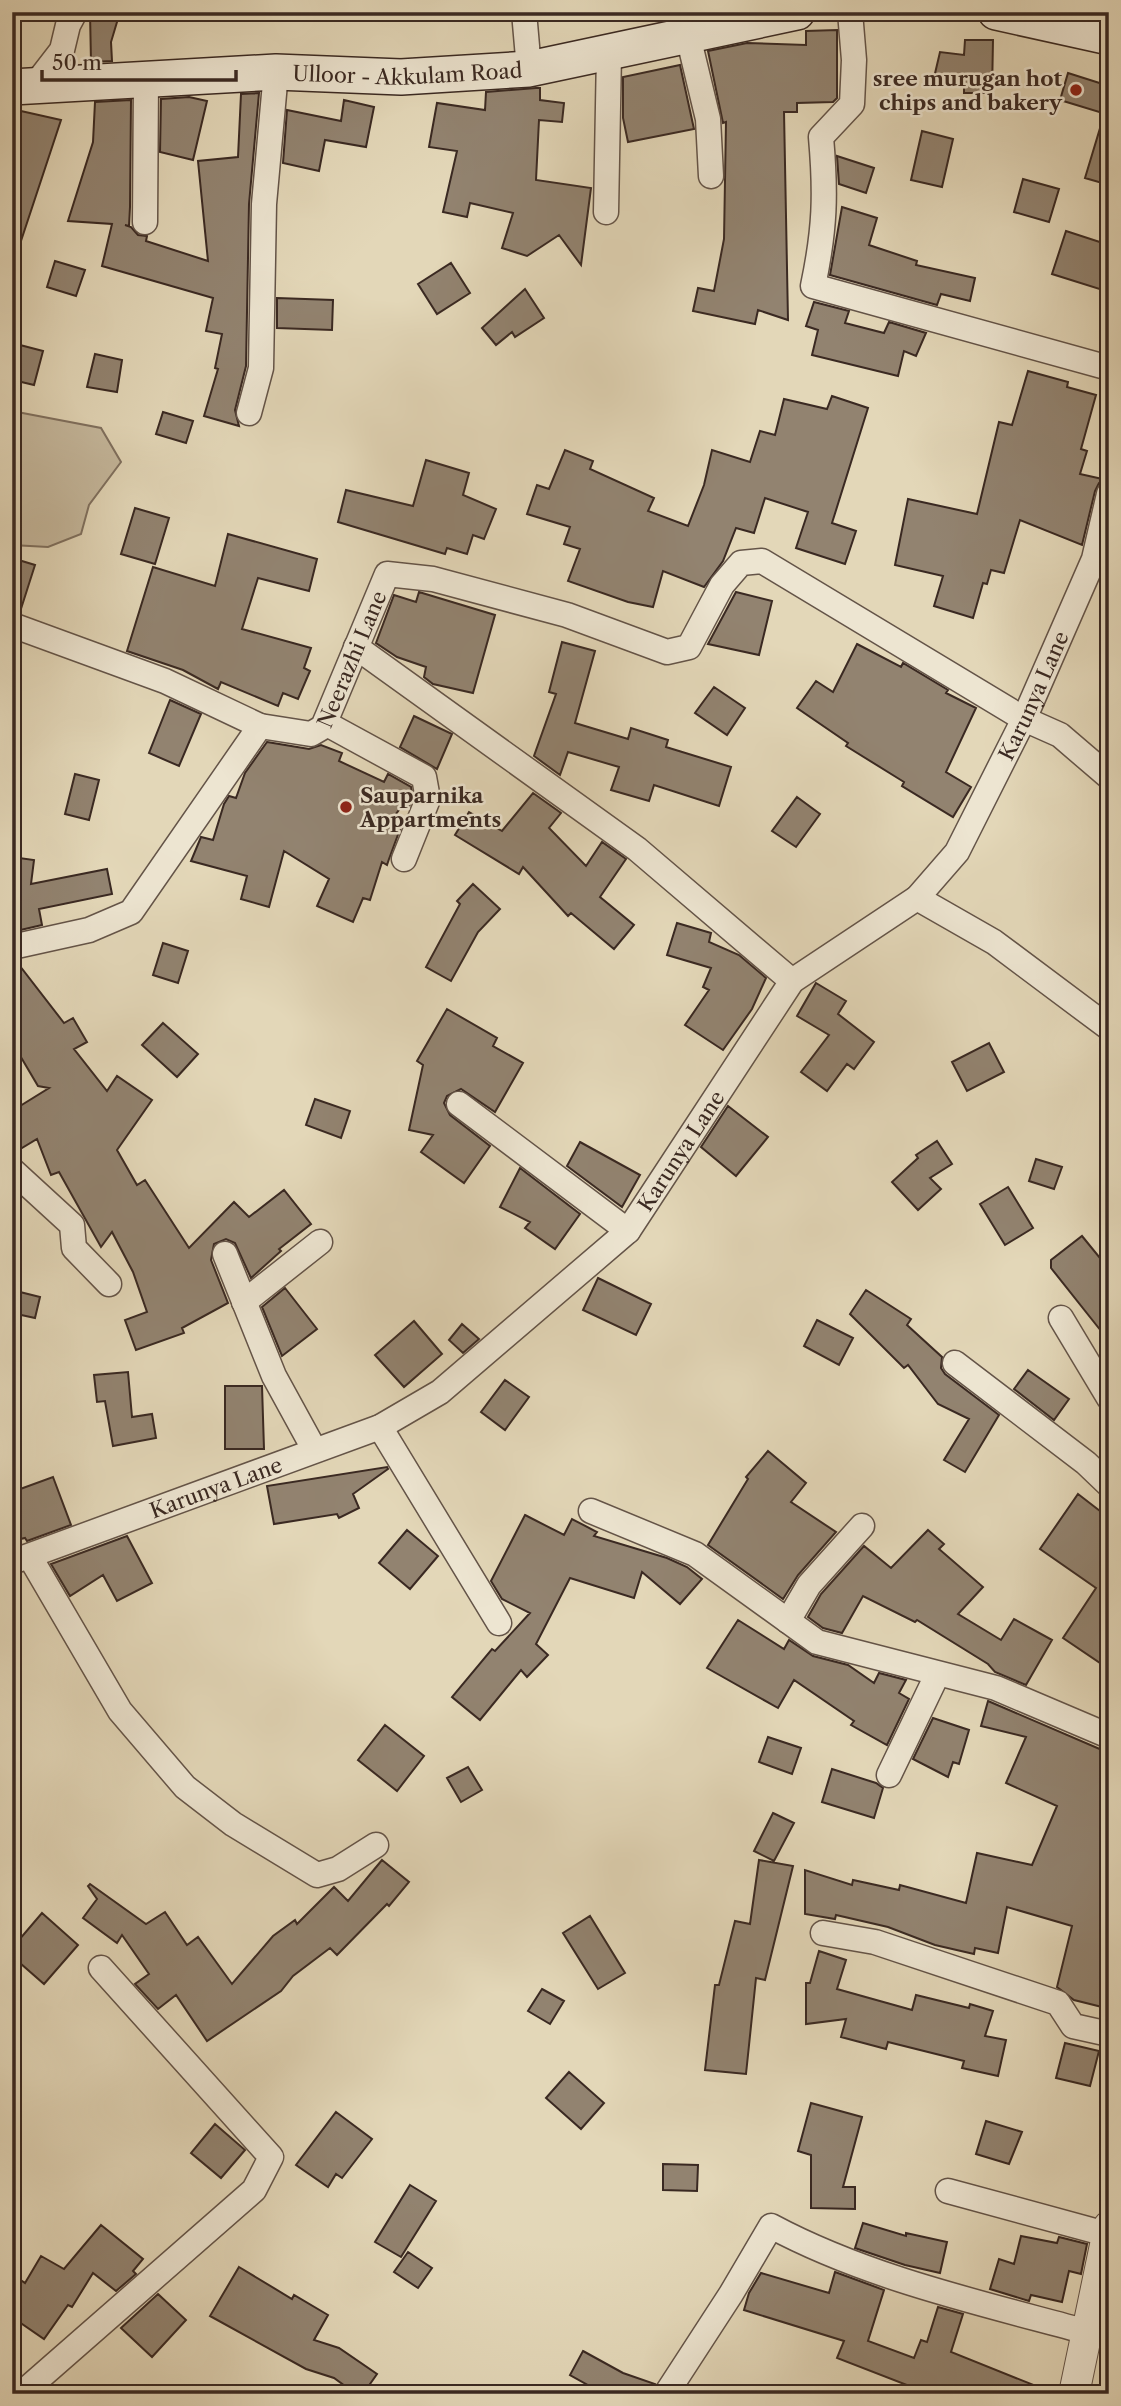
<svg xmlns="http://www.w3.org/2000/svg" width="1121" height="2406" font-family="'Libre Caslon Text',serif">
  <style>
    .green { fill: #c6b99e; stroke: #807160; stroke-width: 2 }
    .building { fill: #928370; stroke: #3a2922; stroke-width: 2 }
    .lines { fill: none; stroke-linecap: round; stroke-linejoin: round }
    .minor-casing { stroke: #645448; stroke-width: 27 }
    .tertiary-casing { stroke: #645448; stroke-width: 32 }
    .secondary-casing { stroke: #3a2922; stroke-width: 38 }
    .minor { stroke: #ede5d1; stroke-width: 24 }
    .tertiary { stroke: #ede5d1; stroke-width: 30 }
    .secondary { stroke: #ede5d1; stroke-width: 35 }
    .poi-dot { fill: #8f2418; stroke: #ede5d1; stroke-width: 2.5 }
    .labels { text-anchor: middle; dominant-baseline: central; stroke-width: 5; stroke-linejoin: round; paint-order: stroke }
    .street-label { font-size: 21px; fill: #3a2922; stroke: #ede5d1 }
    .poi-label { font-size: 21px; font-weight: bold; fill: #3a2922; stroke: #ede5d1; text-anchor: end }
  </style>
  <rect width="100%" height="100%" fill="#e3d7b8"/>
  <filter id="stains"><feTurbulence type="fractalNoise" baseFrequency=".00286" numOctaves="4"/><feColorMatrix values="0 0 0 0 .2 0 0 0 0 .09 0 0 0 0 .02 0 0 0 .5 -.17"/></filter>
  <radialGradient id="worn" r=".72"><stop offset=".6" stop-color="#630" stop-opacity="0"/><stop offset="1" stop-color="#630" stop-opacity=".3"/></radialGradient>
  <path class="green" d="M12,411L101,428L121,462L89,505L81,534L48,547L12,545Z"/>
  <path class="building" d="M90,12H120L111,42L112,61L91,62Z
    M837,30V98L833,102L797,103V112H784L788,320L758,310L755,324L693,311L698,288L714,291L724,239L726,122L723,123L708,51L747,43L806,45V31Z
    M965,40H993L992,93H964V86L933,82L940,52L964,55Z
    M680,65L694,129L628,142L623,118V77Z
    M1068,73L1109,86V115L1060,100Z
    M536,88H540V100L564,103L562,122L539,120L536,180L591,188L581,265L559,235L527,256L502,248L513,213L470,203L467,217L443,212L457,151L429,147L437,103L485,110L486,92Z
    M259,93L249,204L246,366L235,410L239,426L204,416L218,369L215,368L222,334L206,331L213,298L102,266L112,224L68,221L93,142L95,102L131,100L130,207L129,226L125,225L131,227L138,235L147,236L146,241L208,261L198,161L238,157L241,94Z
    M189,97L207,101L193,160L160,152L161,99Z
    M344,100L374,107L366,147L325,140L319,171L283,163L287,110L341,121Z
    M12,109L61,120L16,256H12Z
    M1104,115L1109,116V185L1085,178Z
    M922,131L953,139L942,187L911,180Z
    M837,156L874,168L866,193L839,184Z
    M1023,179L1059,189L1049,222L1014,212Z
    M842,207L877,218L869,245L917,261L916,265L975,278L970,301L941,294L937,305L830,275Z
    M1066,231L1109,245V292L1052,274Z
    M55,261L85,270L76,296L47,287Z
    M451,263L470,293L437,314L418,284Z
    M525,289L544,318L515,337L512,332L496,345L482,328Z
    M277,298L333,300L332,330L277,328Z
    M814,302L849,311L845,323L884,333L889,322L926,333L916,356L904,351L898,376L812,355L818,330L806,326Z
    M20,345L43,351L34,385L13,380Z
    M95,354L122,360L117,392L87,387Z
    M1028,371L1068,382L1067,387L1096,395L1081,449L1087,451L1080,474L1107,480L1099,483L1095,491L1082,545L1020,520L1004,573L991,570L987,584L983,583L973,618L934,606L943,576L895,565L908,499L977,514L999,422L1012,425Z
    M832,396L868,408L832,523L856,531L845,564L796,548L808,512L765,498L754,533L736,528L723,561L704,587L663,571L653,607L628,602L568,581L580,549L564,544L570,527L527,514L537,485L549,489L565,450L593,461L590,469L654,498L648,511L688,526L704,485L712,450L750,462L760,431L775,435L784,399L827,409Z
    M163,412L193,421L186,443L156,434Z
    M426,460L469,473L463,495L496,509L484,539L473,535L467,554L447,548L445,554L338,522L346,490L413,506Z
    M135,508L169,518L155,564L121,554Z
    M228,534L317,559L309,591L258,578L242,629L311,648L304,668L310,671L298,699L283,693L278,706L221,682L218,689L183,670L127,651L153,567L215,586Z
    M12,558L35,565L20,612L12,611Z
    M419,592L495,615L473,693L433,684L424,677L426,667L397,657L376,643L394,595L416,602Z
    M736,592L772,601L759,655L708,644Z
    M562,642L595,651L575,723L628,739L631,728L668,740L666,747L731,767L719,806L654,785L649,801L611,790L619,767L568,752L560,775L534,756L556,694L549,692Z
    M857,644L901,667L903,663L948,690L946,693L976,708L946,772L971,787L953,817L902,786L904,782L846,746L848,743L797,708L816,681L833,692Z
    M714,687L745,708L727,735L695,713Z
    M170,700L201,714L179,766L149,753Z
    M414,716L452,734L437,769L400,747Z
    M267,742L309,749L321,745L342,753L339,761L384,782L388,774L411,787L413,797L408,809L402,806L396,814L403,821L389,859L387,865L382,862L370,900L363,898L353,922L317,906L329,879L284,851L269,907L241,899L247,876L191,861L201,837L213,840L224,804L229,796L236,798L245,773Z
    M75,774L99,780L89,820L65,814Z
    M533,793L561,813L549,828L586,866L602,842L626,859L600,897L634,925L614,949L571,913L568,916L523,867L519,874L455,835L469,812L502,831Z
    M797,797L820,814L796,847L772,831Z
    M12,857L34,860L31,884L107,869L112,894L39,909L42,925L12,932Z
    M473,884L500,909L478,932L451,981L426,967L460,904L457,901Z
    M677,923L711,933L709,942L739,955L766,978L752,1009L723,1050L685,1025L709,990L703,987L711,968L667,955Z
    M163,943L188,951L178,983L153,975Z
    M12,961H16L64,1023L73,1018L87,1042L74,1049L107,1091L117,1076L152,1100L117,1150L137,1185L145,1180L189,1248L234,1202L249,1217L284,1190L311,1224L279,1249L281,1251L251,1278L235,1243L226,1239L214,1244L211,1260L228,1303L182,1328L184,1333L136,1350L125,1320L147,1312L133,1272L112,1232L101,1247L59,1172L51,1175L37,1139L12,1154V1111L49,1088L38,1086L12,1042Z
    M816,983L846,1001L838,1014L874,1042L854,1069L847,1064L827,1091L801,1072L829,1035L797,1016Z
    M447,1009L497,1038L493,1046L523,1063L495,1112L461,1089L447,1096L444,1103L450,1115L490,1146L464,1183L421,1152L433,1135L409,1130L423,1065L417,1061Z
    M163,1023L198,1054L177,1077L142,1045Z
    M989,1043L1004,1072L967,1091L952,1062Z
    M315,1099L350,1111L341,1138L306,1125Z
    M728,1106L768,1137L736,1176L701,1147Z
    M937,1141L952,1164L930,1178L941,1189L918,1210L892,1182L918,1158L916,1155Z
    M580,1142L640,1175L622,1207L567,1166Z
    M1036,1159L1062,1167L1054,1189L1029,1181Z
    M520,1168L580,1214L555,1249L525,1228L530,1222L500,1207Z
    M1008,1187L1033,1228L1005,1245L980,1204Z
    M1082,1236L1109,1269V1341L1051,1268V1260Z
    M598,1278L651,1304L636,1335L583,1310Z
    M285,1288L317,1329L282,1356L262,1307Z
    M12,1290L40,1297L35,1318L12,1313Z
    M866,1290L911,1319L907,1325L942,1357L941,1368L945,1374L999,1415L965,1472L944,1460L969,1419L938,1404L908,1365L904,1368L850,1314Z
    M817,1320L853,1338L839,1365L804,1346Z
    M414,1321L442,1354L404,1387L375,1355Z
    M462,1324L479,1339L463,1353L449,1340Z
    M1028,1370L1069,1399L1054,1420L1014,1389Z
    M128,1372L132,1417L152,1414L156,1438L113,1446L105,1401L97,1402L94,1375Z
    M505,1380L529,1397L505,1430L481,1412Z
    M225,1386H262L264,1449H225Z
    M768,1451L806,1483L791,1502L836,1532L798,1575L783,1599L708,1545L748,1479L746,1477Z
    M387,1467L388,1469L353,1494L359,1508L339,1518L337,1514L274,1524L267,1486Z
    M53,1477L71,1525L27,1541L25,1538L12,1541V1492Z
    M1078,1494L1109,1518V1669L1063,1638L1096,1588L1040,1549Z
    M525,1515L564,1535L572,1519L597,1532L594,1536L667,1558L687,1567L702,1579L680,1604L642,1572L634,1598L570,1578L536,1644L548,1655L527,1677L521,1670L480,1720L452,1697L492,1649L495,1651L530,1613L502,1599L491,1581Z
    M407,1530L438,1556L410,1589L379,1563Z
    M928,1530L944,1544L939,1549L983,1587L958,1614L1001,1640L1014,1619L1052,1640L1026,1685L995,1672L988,1664L917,1620L915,1622L863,1596L842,1633L823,1628L808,1617L821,1594L864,1546L891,1568Z
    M127,1536L152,1583L117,1601L103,1575L70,1596L51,1564Z
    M738,1620L784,1649L789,1640L813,1656L848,1665L874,1683L879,1673L906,1680L899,1693L909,1699L887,1745L851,1725L854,1721L794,1680L778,1708L707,1668Z
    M988,1701L1109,1753V1996L1106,2008L1074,2000L1057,1987L1072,1926L1007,1907L998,1953L975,1948L974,1954L935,1945L888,1927L836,1915L835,1919L805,1914V1870L852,1885L853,1880L899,1890L900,1885L966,1903L977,1853L1032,1865L1057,1806L1006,1783L1026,1737L981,1726Z
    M933,1718L969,1730L959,1764L953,1762L948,1777L913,1759Z
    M385,1725L424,1756L397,1791L358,1760Z
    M768,1737L801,1748L792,1774L759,1762Z
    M468,1767L482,1790L461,1802L447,1778Z
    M832,1769L876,1783L883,1788L874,1818L822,1802Z
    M773,1813L794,1823L774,1861L754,1851Z
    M382,1860L409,1882L389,1906L387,1904L337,1955L330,1948L293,1976L281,1991L207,2041L176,1995L158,2009L135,1984L149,1974L122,1935L117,1943L83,1918L97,1899L88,1886L90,1884L146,1924L165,1912L187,1945L198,1937L232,1984L273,1936L295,1920L297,1924L334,1887L348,1901Z
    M759,1860L793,1866L765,1980L756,1978L746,2074L705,2070L715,1985H719L735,1921L750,1924Z
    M42,1913L78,1945L44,1984L12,1956V1948Z
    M590,1916L625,1973L598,1989L563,1933Z
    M819,1951L846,1960L837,1989L912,2010L916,1995L969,2008L970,2004L993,2011L985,2036L1006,2040L998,2076L962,2068L964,2061L888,2042L886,2049L841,2037L846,2019L806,2024V1983H810Z
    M542,1989L564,2001L550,2024L528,2011Z
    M1065,2043L1099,2051L1090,2086L1056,2078Z
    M569,2072L604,2103L581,2129L546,2098Z
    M811,2103L862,2117L843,2187H855V2209L811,2208V2155L798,2151Z
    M336,2112L372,2139L342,2178L336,2174L328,2187L296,2165Z
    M986,2121L1022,2132L1009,2164L976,2154Z
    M215,2124L245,2150L221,2178L191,2153Z
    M663,2164L698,2165L697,2191L663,2190Z
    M410,2185L436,2201L401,2257L375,2242Z
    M863,2223L906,2236V2233L947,2242L940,2273L905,2265L855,2248Z
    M101,2225L143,2259L133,2271L136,2274L116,2291L93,2273L72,2307L68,2305L44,2339L12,2317V2274L25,2283L41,2256L64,2269Z
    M1021,2236L1057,2243L1059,2237L1087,2244L1081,2274L1069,2271L1062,2302L1031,2295L1029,2301L990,2289L999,2259L1014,2264Z
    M408,2252L432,2268L418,2288L394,2272Z
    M239,2267L292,2299L294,2295L328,2315L314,2340L339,2348L377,2374L363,2394H356L334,2378L306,2369L210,2316Z
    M835,2272L884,2290L868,2341L914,2358L921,2340L927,2342L938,2307L963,2314L951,2352L1056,2394H930L837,2358L844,2341L744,2310L749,2293L761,2273L829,2293Z
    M158,2294L186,2320L152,2357L121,2328Z
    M583,2351L623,2373L655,2384L651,2394H604L570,2375Z"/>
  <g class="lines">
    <g class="minor-casing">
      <g id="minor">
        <path d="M524,12L529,69"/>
        <path d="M850,12L854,60L852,104L821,137C826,194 825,229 813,286L1109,368"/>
        <path d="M688,36L708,119L711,176"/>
        <path d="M35,85L62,50L68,25L75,12"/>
        <path d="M606,212L609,53"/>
        <path d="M145,222L146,80"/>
        <path d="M249,413L261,368L264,204L276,72"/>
        <path d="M12,625L165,681L260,726"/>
        <path d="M356,647L637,849L792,981"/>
        <path d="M325,723L424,777L428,799L404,859"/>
        <path d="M917,898L994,942L1109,1028"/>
        <path id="s1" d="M12,947L89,930L131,912L260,726L311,734L323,727L387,574L433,579L567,615L667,652L689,647L722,585L741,563L762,561L1024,719L1060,735L1109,777"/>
        <path d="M459,1104L628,1231"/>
        <path d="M12,1170L72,1225L74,1248L109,1284"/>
        <path d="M225,1254L274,1376L314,1449"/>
        <path d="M244,1302L320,1242"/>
        <path d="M1061,1318L1109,1398"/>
        <path d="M955,1363L1086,1463L1109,1485"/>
        <path d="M380,1427L499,1623"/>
        <path d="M591,1511L695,1554L817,1642L996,1688L1109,1736"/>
        <path d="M30,1557L120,1711L185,1787L233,1824L317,1875L338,1869L376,1845"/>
        <path id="s2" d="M12,1562L380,1427L440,1392L628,1231L792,981L917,898L957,852L1024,719L1094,559L1109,494"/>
        <path d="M788,1621L809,1585L862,1526"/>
        <path d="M889,1775L937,1675"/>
        <path d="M823,1933L875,1942L1058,2003L1073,2026L1109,2034"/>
        <path d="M948,2191L1106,2234"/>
        <path d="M21,2394L254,2190L271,2157L101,1968"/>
        <path d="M666,2394L731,2294L771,2226C868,2278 981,2303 1087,2332"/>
      </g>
    </g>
    <g class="tertiary-casing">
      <path id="tertiary" d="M1074,2394L1109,2226"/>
    </g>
    <g class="secondary-casing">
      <g id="secondary">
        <path d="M996,12L1109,37"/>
        <path id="s3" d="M12,87L276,72L401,77L529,69L797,12"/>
      </g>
    </g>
    <use href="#minor" class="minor"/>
    <use href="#tertiary" class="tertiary"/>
    <use href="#secondary" class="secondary"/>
  </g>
  <g class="poi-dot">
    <circle cx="1076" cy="90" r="7"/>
    <circle cx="346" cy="807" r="7"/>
  </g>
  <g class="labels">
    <g class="street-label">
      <text stroke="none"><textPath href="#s3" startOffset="396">Ulloor - Akkulam Road</textPath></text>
      <text stroke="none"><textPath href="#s1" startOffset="490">Neerazhi Lane</textPath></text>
      <text stroke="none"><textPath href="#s2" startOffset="1393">Karunya Lane</textPath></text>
      <text stroke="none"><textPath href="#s2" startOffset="805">Karunya Lane</textPath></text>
      <text stroke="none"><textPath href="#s2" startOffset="217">Karunya Lane</textPath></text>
    </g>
    <g class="poi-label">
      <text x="1062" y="78">sree murugan hot<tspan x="1062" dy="24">chips and bakery</tspan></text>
      <text x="360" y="795" text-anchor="start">Sauparnika<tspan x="360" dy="24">Appartments</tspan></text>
    </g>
  </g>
  <rect width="1121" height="2406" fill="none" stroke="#e3d7b8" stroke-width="42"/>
  <rect x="14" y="14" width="1093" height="2378" fill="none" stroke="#3a2922" stroke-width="3.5"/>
  <rect x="21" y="21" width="1079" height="2364" fill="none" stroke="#3a2922" stroke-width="2"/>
  <path d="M42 70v10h194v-10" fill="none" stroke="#3a2922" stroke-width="3.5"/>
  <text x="52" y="70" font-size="21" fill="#3a2922" stroke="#ede5d1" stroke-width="5" paint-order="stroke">50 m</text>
  <rect width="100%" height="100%" filter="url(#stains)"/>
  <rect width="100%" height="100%" fill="url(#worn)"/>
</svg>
